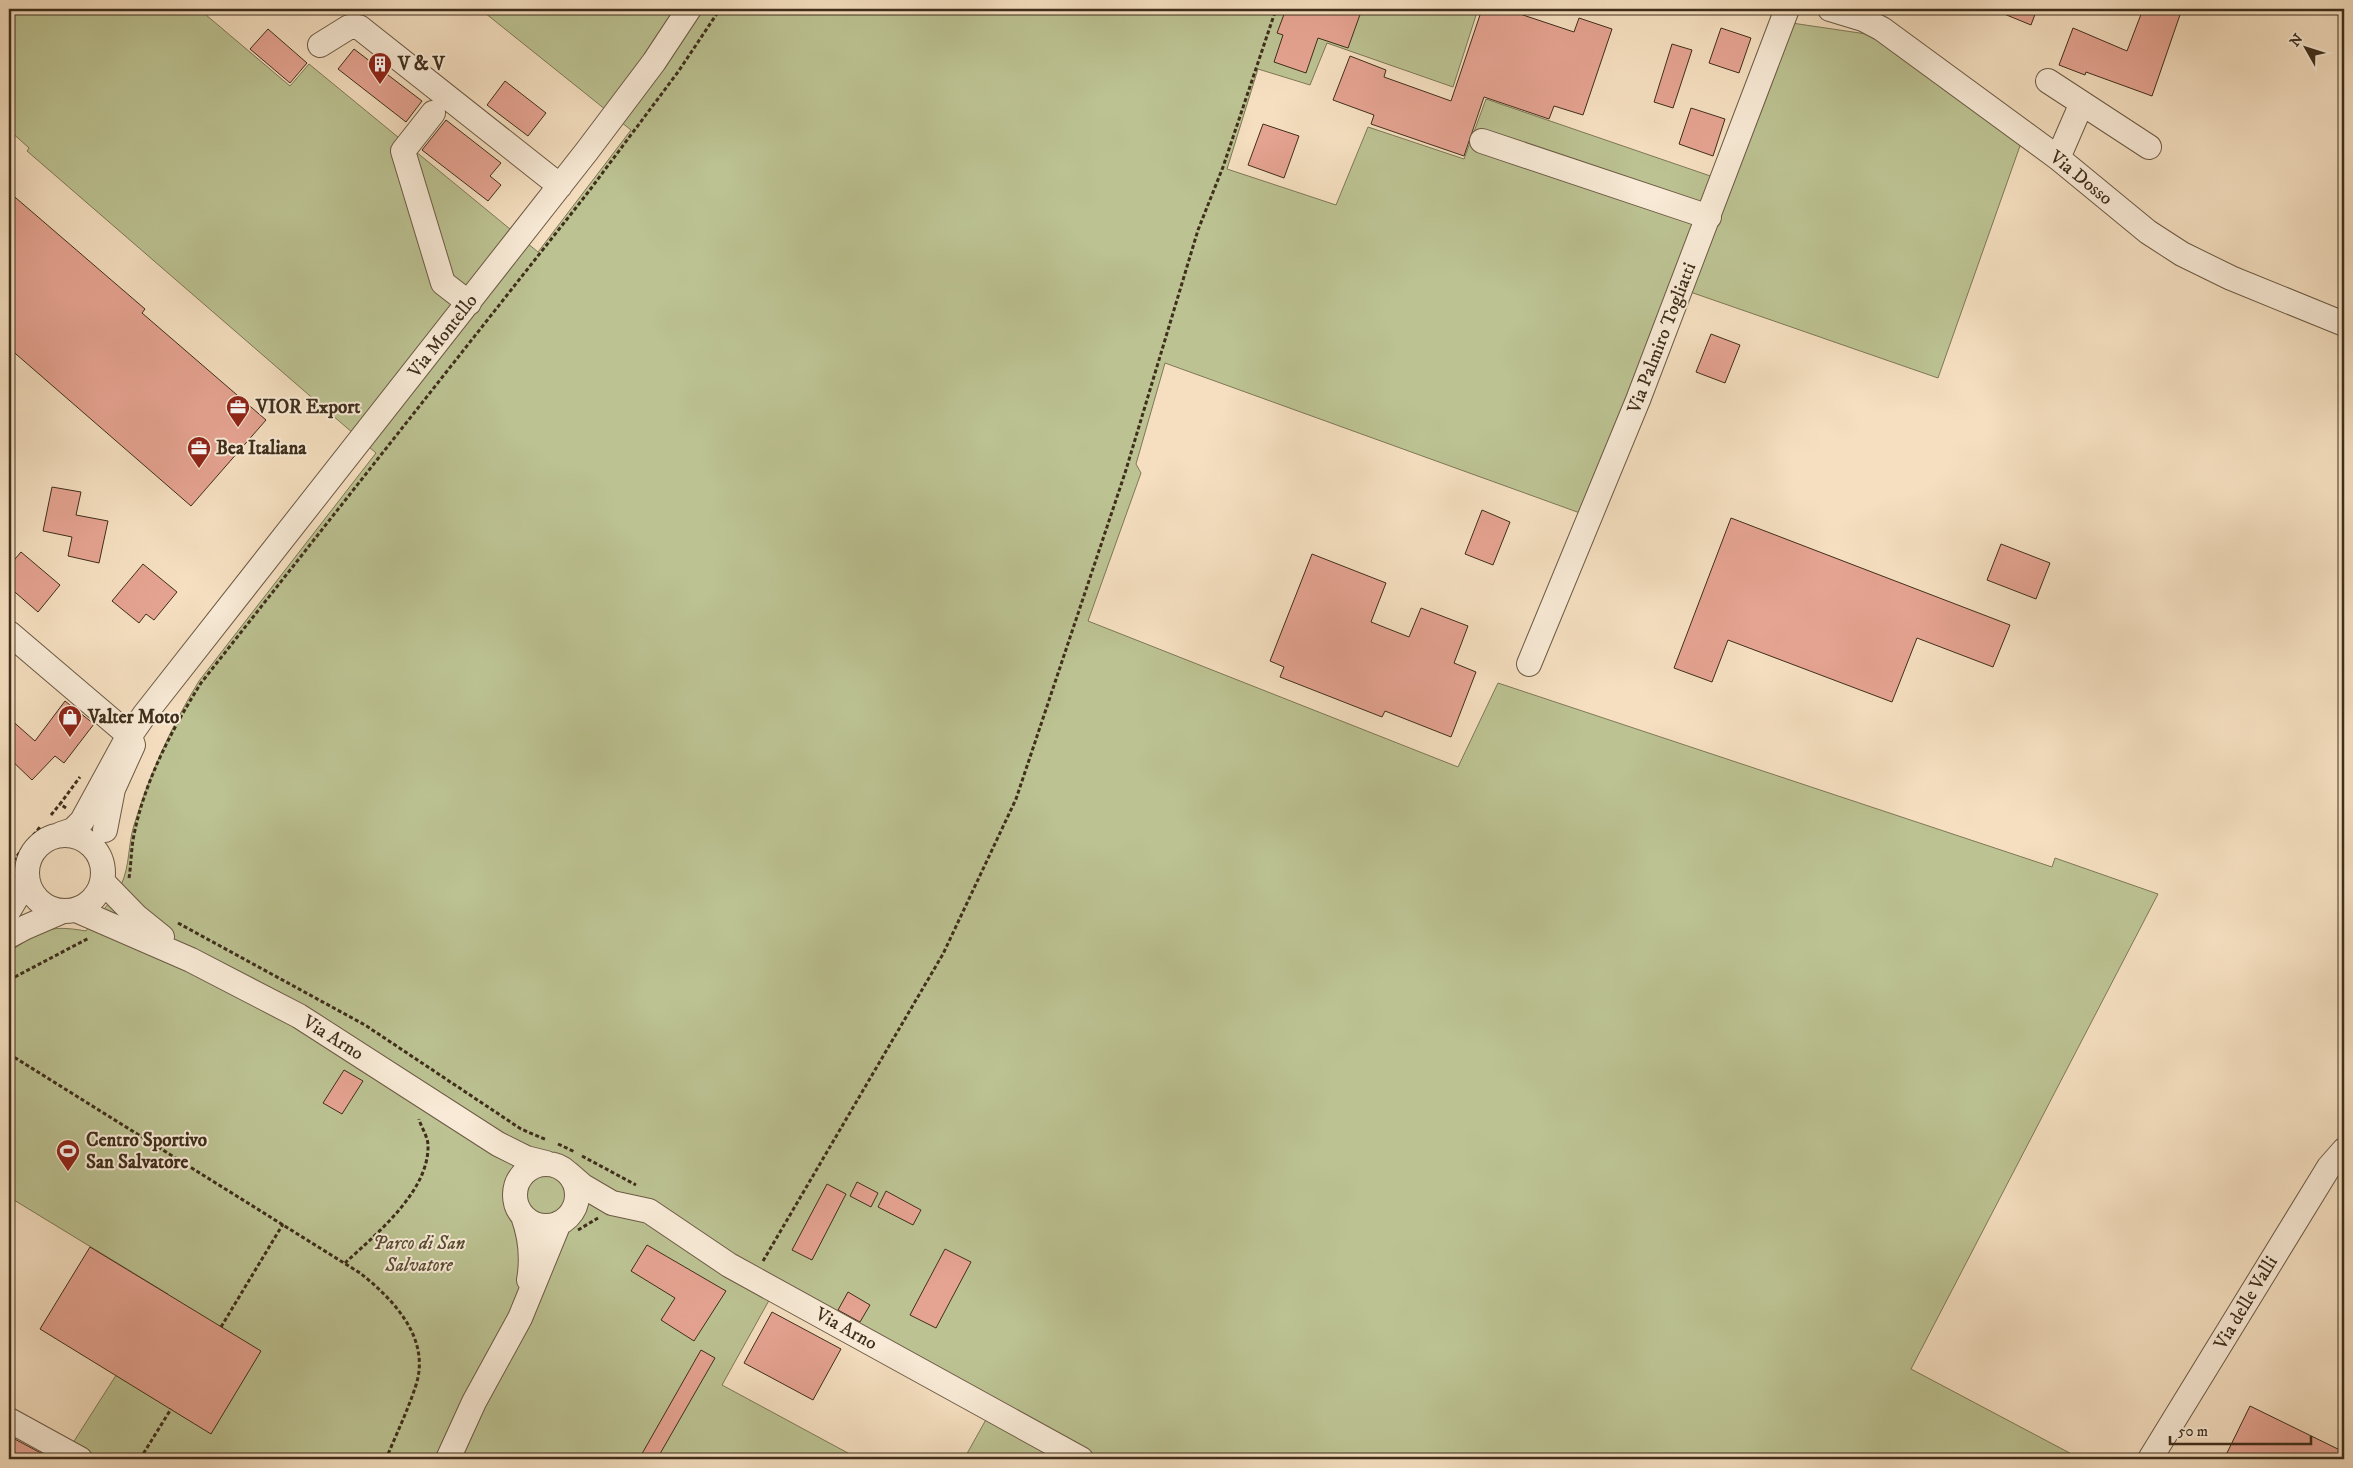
<svg xmlns="http://www.w3.org/2000/svg" width="2353" height="1468" font-family="'IM FELL DW Pica',serif">
  <style>
    .green { fill: #bcc292; stroke: #7e7856 }
    .building { fill: #e5a391; stroke: #3f2e1b }
    .lines { fill: none; stroke-linecap: round; stroke-linejoin: round }
    .minor-casing { stroke: #6c5a44; stroke-width: 26 }
    .path { stroke: #3f2e1b; stroke-width: 3; stroke-dasharray: 4 2.5; stroke-linecap: butt }
    .minor { stroke: #f8ead6; stroke-width: 24 }
    .labels { text-anchor: middle; dominant-baseline: central; stroke-width: 4; stroke-linejoin: round; paint-order: stroke }
    .poi-label { font-size: 19px; font-weight: bold; fill: #3f2e1b; stroke: #f8ead6; text-anchor: start }
    .street-label { font-size: 19px; fill: #3f2e1b; stroke: #f8ead6 }
    .park-label { font-size: 19px; font-style: italic; fill: #584c33; stroke: #f8ead6 }
  </style>
  <rect width="100%" height="100%" fill="#f5dfc0"/>
  <filter id="stains"><feTurbulence type="fractalNoise" baseFrequency=".004" numOctaves="4"/><feColorMatrix values="0 0 0 0 .2 0 0 0 0 .09 0 0 0 0 .02 0 0 0 .5 -.17"/></filter>
  <radialGradient id="worn" r=".72"><stop offset=".6" stop-color="#630" stop-opacity="0"/><stop offset="1" stop-color="#630" stop-opacity=".3"/></radialGradient>
  <path class="green" d="M9,9H199L290,86L309,64L538,252L631,130L480,9H1478L1453,87L1327,43L1310,85L1258,69L1227,169L1336,205L1368,127L1464,159L1486,99L1725,181L1785,22L1880,36L2021,143L1938,378L1673,286L1580,513L1165,363L1136,464L1141,473L1088,621L1458,767L1498,683L2052,867L2055,858L2158,894L1911,1369L2081,1459H964L988,1416L772,1295L722,1385L859,1459H85L69,1449L168,1294L9,1197V952C41,931 47,924 86,931C97,916 113,901 121,885C130,866 128,844 134,825C150,773 171,727 199,681L376,453L27,151L29,148L9,130Z"/>
  <path class="building" d="M1286,9H1362L1348,48L1318,38L1306,73L1274,62L1283,35L1277,33Z
    M1482,9H1505L1574,32L1579,18L1612,29L1583,115L1554,106L1549,119L1484,97L1464,156L1371,124L1374,115L1333,100L1350,56L1386,70L1384,77L1451,101Z
    M1992,9H2037L2031,25Z
    M2143,9H2182L2152,96L2086,72L2085,75L2059,65L2073,28L2127,51Z
    M1721,28L1751,38L1739,73L1709,63Z
    M268,29L307,63L290,83L250,49Z
    M1672,44L1692,50L1673,108L1654,102Z
    M354,49L422,101L406,122L338,69Z
    M505,81L546,113L528,136L487,105Z
    M1691,108L1725,119L1713,156L1679,144Z
    M446,120L501,163L490,176L501,185L488,201L422,150Z
    M1263,124L1299,136L1284,178L1248,165Z
    M9,192L145,309L142,313L266,420L191,506L9,348Z
    M1711,334L1740,345L1725,383L1696,372Z
    M52,487L81,492L76,515L108,521L99,563L68,556L72,537L43,531Z
    M1482,510L1510,522L1493,565L1465,554Z
    M1731,518L2010,625L1993,667L1917,638L1892,702L1728,640L1712,682L1674,668Z
    M2001,544L2050,563L2036,599L1987,580Z
    M21,552L60,585L38,612L9,587V566Z
    M1312,554L1386,583L1371,622L1409,637L1421,608L1468,626L1454,663L1476,672L1451,737L1385,711L1382,717L1280,677L1284,667L1270,661Z
    M143,564L177,592L154,620L146,614L139,623L112,601Z
    M65,701L94,724L64,763L55,756L32,780L9,758V718L35,741Z
    M344,1070L363,1081L342,1114L323,1103Z
    M857,1182L878,1193L871,1207L850,1196Z
    M827,1184L846,1194L812,1260L792,1250Z
    M886,1191L921,1210L913,1225L878,1207Z
    M647,1245L726,1291L694,1341L661,1320L675,1298L631,1271Z
    M90,1247L261,1351L211,1434L40,1329Z
    M945,1249L971,1262L936,1328L910,1315Z
    M848,1292L870,1305L860,1322L838,1310Z
    M772,1312L841,1349L813,1400L744,1363Z
    M701,1350L715,1358L657,1459H639Z
    M2250,1406L2344,1452V1459H2224Z
    M9,1436L52,1459H9Z"/>
  <g class="lines">
    <g class="minor-casing">
      <path id="minor" d="M1830,9L1863,19L1882,29L2058,158L2148,232L2182,254L2231,278L2344,324
        M320,45L349,27H359L560,186
        M2048,81L2149,147
        M433,113L403,151L443,283L469,303
        M1482,141L1709,217
        M2058,158L2081,105
        M9,633L130,736L133,745L113,789L105,830
        M1529,664L1638,400L1787,9
        M61,834L73,830L82,821L124,744L145,714L587,151L654,62L689,9
        M27 873a38 38 0 1 1 76 0a38 38 0 1 1-76 0Z
        M103,882L136,916L162,937
        M9,910L27,880
        M76,910L191,960L299,1016L498,1144L526,1158L546,1163
        M9,936L26,927L63,911
        M515 1195a31 31 0 1 1 62 0a31 31 0 1 1-62 0Z
        M568,1173L583,1186L612,1203L649,1211L729,1265L1081,1459
        M523,1216C531,1238 533,1257 529,1280
        M9,1420L80,1459
        M448,1459L474,1402L520,1318L559,1223
        M2150,1459L2329,1167L2344,1150"/>
    </g>
    <path class="path" d="M66,808L60,804L80,777
      M51,815L60,804
      M9,866L40,827
      M129,878C131,866 131,853 133,840C143,784 171,731 201,683L586,195L678,72L720,9
      M178,923L365,1025L521,1129L547,1140
      M9,980L89,938
      M9,1054L360,1273C393,1299 431,1338 416,1385C408,1410 396,1435 386,1459
      M558,1144L575,1152
      M582,1156L636,1185
      M578,1230L598,1218
      M763,1261L943,954L1016,799L1125,473L1198,230L1223,167L1276,9
      M345,1263C376,1234 430,1191 428,1144C427,1135 421,1127 419,1119
      M221,1327L283,1224
      M140,1459L171,1409"/>
    <use href="#minor" class="minor"/>
  </g>
  <defs>
    <g id="building-pin" transform="scale(1.25)"><path d="M0 17L-7.5 6A9.5 9.5 0 1 1 7.5 6Z" fill="#8f2418" stroke="#f8ead6"/><path d="M-4-6H4V6H1V3H-1V6H-4ZM-2.5-4.3h1.7v1.8h-1.7ZM.8-4.3h1.7v1.8H.8ZM-2.5-1h1.7V.8h-1.7ZM.8-1h1.7V.8H.8Z" fill="#fff"/></g>
    <g id="office-pin" transform="scale(1.25)"><path d="M0 17L-7.5 6A9.5 9.5 0 1 1 7.5 6Z" fill="#8f2418" stroke="#f8ead6"/><path d="M-6-3h4V-5.5h4V-3h4V5H-6ZM-1-4.5V-3h2v-1.5ZM-6 0V1H6V0Z" fill="#fff"/></g>
    <g id="shop-pin" transform="scale(1.25)"><path d="M0 17L-7.5 6A9.5 9.5 0 1 1 7.5 6Z" fill="#8f2418" stroke="#f8ead6"/><path d="M-5-2.5h2.3a2.7 3.5 0 0 1 5.4 0H5L5.5 6h-11ZM-1.5-2.5h3a1.5 2.3 0 0 0-3 0Z" fill="#fff"/></g>
    <g id="stadium-pin" transform="scale(1.25)"><path d="M0 17L-7.5 6A9.5 9.5 0 1 1 7.5 6Z" fill="#8f2418" stroke="#f8ead6"/><path d="M0-5a6.5 5 0 1 0 0 10a6.5 5 0 1 0 0-10ZM-3.5-1.8h7v3.6h-7Z" fill="#fff"/></g>
  </defs>
  <g fill-rule="evenodd">
    <use href="#building-pin" x="380" y="64"/>
    <use href="#office-pin" x="238" y="407"/>
    <use href="#office-pin" x="199" y="448"/>
    <use href="#shop-pin" x="70" y="717"/>
    <use href="#stadium-pin" x="68" y="1151"/>
  </g>
  <g class="labels">
    <g class="poi-label">
      <text x="398" y="64">V &amp; V</text>
      <text x="256" y="407">VIOR Export</text>
      <text x="216" y="448">Bea Italiana</text>
      <text x="88" y="717">Valter Moto</text>
      <text x="86" y="1140">Centro Sportivo<tspan x="86" dy="22">San Salvatore</tspan></text>
    </g>
    <g class="street-label">
      <text transform="translate(2081 178) rotate(39)">Via Dosso</text>
      <text transform="translate(443 336) rotate(-52)">Via Montello</text>
      <text transform="translate(1662 338) rotate(-69)">Via Palmiro Togliatti</text>
      <text transform="translate(333 1038) rotate(32)">Via Arno</text>
      <text transform="translate(2246 1303) rotate(-59)">Via delle Valli</text>
      <text transform="translate(846 1329) rotate(29)">Via Arno</text>
    </g>
    <g class="park-label">
      <text x="419" y="1243">Parco di San<tspan x="419" dy="22">Salvatore</tspan></text>
    </g>
  </g>
  <rect width="2353" height="1468" fill="none" stroke="#f5dfc0" stroke-width="30"/>
  <rect x="10" y="10" width="2333" height="1448" fill="none" stroke="#3f2e1b" stroke-width="2.5"/>
  <rect x="15" y="15" width="2323" height="1438" fill="none" stroke="#3f2e1b"/>
  <g transform="translate(2306 48) rotate(309)" stroke="#f8ead6" stroke-width="4" paint-order="stroke">
  <path d="M0-4L9 19L0 12L-9 19Z" fill="#3f2e1b"/>
  <text y="-8" font-size="14" font-weight="bold" text-anchor="middle" fill="#3f2e1b">N</text>
  </g>
  <path d="M2170 1436v8h141v-8" fill="none" stroke="#3f2e1b" stroke-width="2.5"/>
  <text x="2178" y="1436" font-size="15" fill="#3f2e1b" stroke="#f8ead6" stroke-width="4" paint-order="stroke">50 m</text>
  <rect width="100%" height="100%" filter="url(#stains)"/>
  <rect width="100%" height="100%" fill="url(#worn)"/>
</svg>
